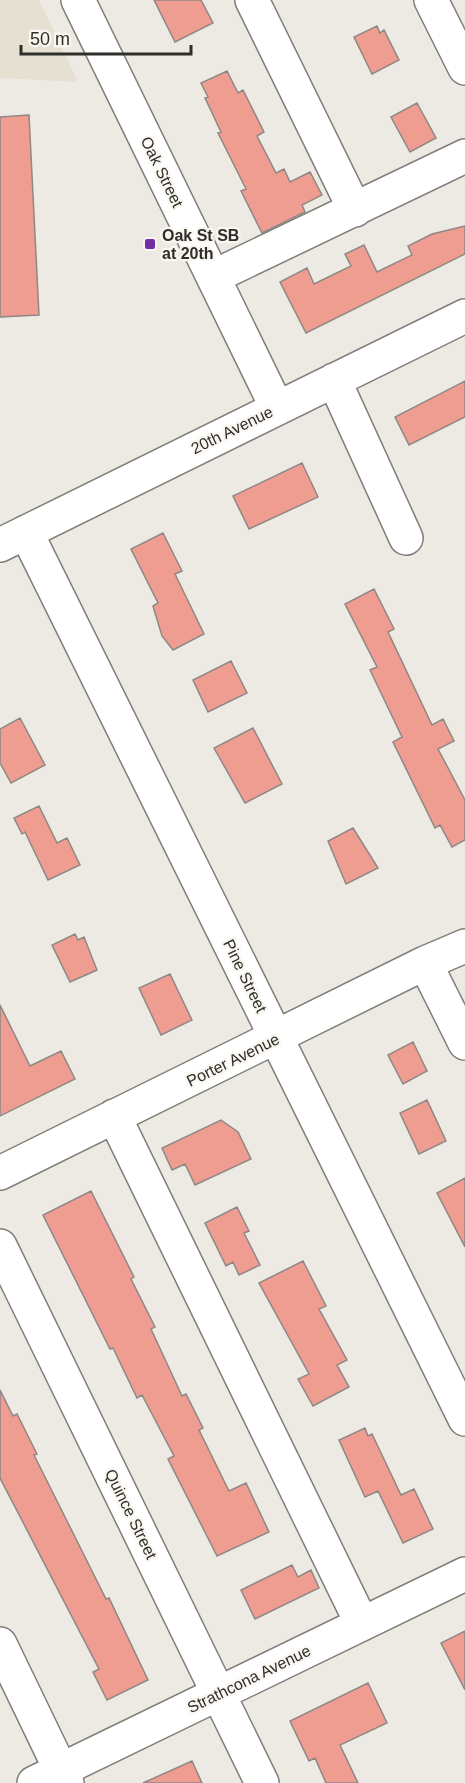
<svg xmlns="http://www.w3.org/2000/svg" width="465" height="1783" font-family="Arial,sans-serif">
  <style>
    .built { fill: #e5e0d2 }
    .building { fill: #ef9d91; stroke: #8f8786; stroke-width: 1.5 }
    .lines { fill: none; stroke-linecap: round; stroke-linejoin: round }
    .minor-casing { stroke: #817e79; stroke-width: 36 }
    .minor { stroke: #fff; stroke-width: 33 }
    .poi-dot { fill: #762fa2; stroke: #faf7f1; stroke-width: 2 }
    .labels { text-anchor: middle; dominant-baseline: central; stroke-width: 4.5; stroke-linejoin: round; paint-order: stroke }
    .street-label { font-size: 16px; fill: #2f2e2b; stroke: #faf7f1 }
    .poi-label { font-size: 16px; font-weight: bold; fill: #2f2e2b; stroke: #faf7f1; text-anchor: start }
  </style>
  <rect width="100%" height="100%" fill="#edeae4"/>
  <path class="built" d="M0,0H39L78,82L0,78Z"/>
  <path class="building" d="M154,0H201L213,23L175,42Z
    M377,26L380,33L384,30L399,60L372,74L354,37Z
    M227,71L238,93L243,90L264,132L257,136L276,173L284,169L290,182L310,172L322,195L302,205L305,212L262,233L241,191L246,189L218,133L221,132L205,98L208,97L201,83Z
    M417,103L436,138L410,152L391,117Z
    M29,115L39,315L0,317V117Z
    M465,226V254L306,333L280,282L307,268L314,284L351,266L345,254L364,245L377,272L412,255L408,246L432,234Z
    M465,381V417L409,445L395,417Z
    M302,463L318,497L249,529L233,496Z
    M163,533L182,571L175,574L204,634L173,650L162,636L153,606L158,603L131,549Z
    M374,589L394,629L388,632L432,725L443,719L454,741L438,749L465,800V840L452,847L440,825L435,828L393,742L402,737L370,670L377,667L345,604Z
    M231,661L247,693L208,712L193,680Z
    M20,718L45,765L11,783L0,763V729Z
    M253,728L282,784L245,803L214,748Z
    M39,806L57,843L67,838L80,865L48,880L25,832L22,834L14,818Z
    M353,828L378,868L346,884L328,841Z
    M75,934L78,940L84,937L97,970L70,982L52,945Z
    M170,974L192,1020L161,1035L139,988Z
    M0,1005L30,1066L61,1051L75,1079L0,1116Z
    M413,1042L427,1071L403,1084L388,1055Z
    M427,1100L446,1141L419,1154L400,1113Z
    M221,1120L238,1132L251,1159L195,1185L185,1164L172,1170L162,1148Z
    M465,1178V1247L437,1193Z
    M91,1191L134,1277L131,1279L155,1327L151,1329L182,1396L186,1394L203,1428L199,1430L229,1491L246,1483L269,1532L217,1556L168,1459L174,1456L142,1395L137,1398L113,1348L110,1349L43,1215Z
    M237,1207L249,1231L244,1233L260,1265L239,1275L233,1262L226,1266L205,1223Z
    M303,1261L326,1306L319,1309L347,1360L337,1365L349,1387L313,1406L298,1379L309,1374L259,1283Z
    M0,1390L13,1416L17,1414L37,1454L34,1455L106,1599L109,1598L148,1680L107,1700L93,1672L99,1669L0,1478Z
    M365,1428L368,1436L372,1434L401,1495L414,1489L433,1529L403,1543L378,1491L365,1497L339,1440Z
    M292,1565L298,1577L311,1570L319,1588L255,1619L241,1590Z
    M465,1631V1690L441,1643Z
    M368,1683L387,1723L340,1745L358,1783H326L315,1758L309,1761L290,1721Z
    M192,1761L202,1783H143Z"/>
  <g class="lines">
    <g class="minor-casing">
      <path id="minor" d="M78,0L277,408
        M252,0L355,210
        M431,0L465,68
        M213,277L465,156
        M334,380L406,538
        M26,532L465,1419
        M0,545L465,316
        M425,963L465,1043
        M114,1116L362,1624
        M0,1173L425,963L465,946
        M0,1246L262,1783
        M0,1644L67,1783
        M34,1783L465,1574"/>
    </g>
    <use href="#minor" class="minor"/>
  </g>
  <rect class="poi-dot" x="144" y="238" width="12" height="12" rx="3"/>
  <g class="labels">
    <g class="street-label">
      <text transform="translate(162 172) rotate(64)">Oak Street</text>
      <text transform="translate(232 430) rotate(-26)">20th Avenue</text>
      <text transform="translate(245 976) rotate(64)">Pine Street</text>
      <text transform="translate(233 1060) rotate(-26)">Porter Avenue</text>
      <text transform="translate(131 1514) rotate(64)">Quince Street</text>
      <text transform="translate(249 1679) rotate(-26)">Strathcona Avenue</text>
    </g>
    <g class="poi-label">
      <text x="162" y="235">Oak St SB<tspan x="162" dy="18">at 20th</tspan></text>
    </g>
  </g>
  <path d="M21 45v9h170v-9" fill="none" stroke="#2f2e2b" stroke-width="3"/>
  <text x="30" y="45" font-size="18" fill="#2f2e2b" stroke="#faf7f1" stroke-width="4.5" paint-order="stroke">50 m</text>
</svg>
